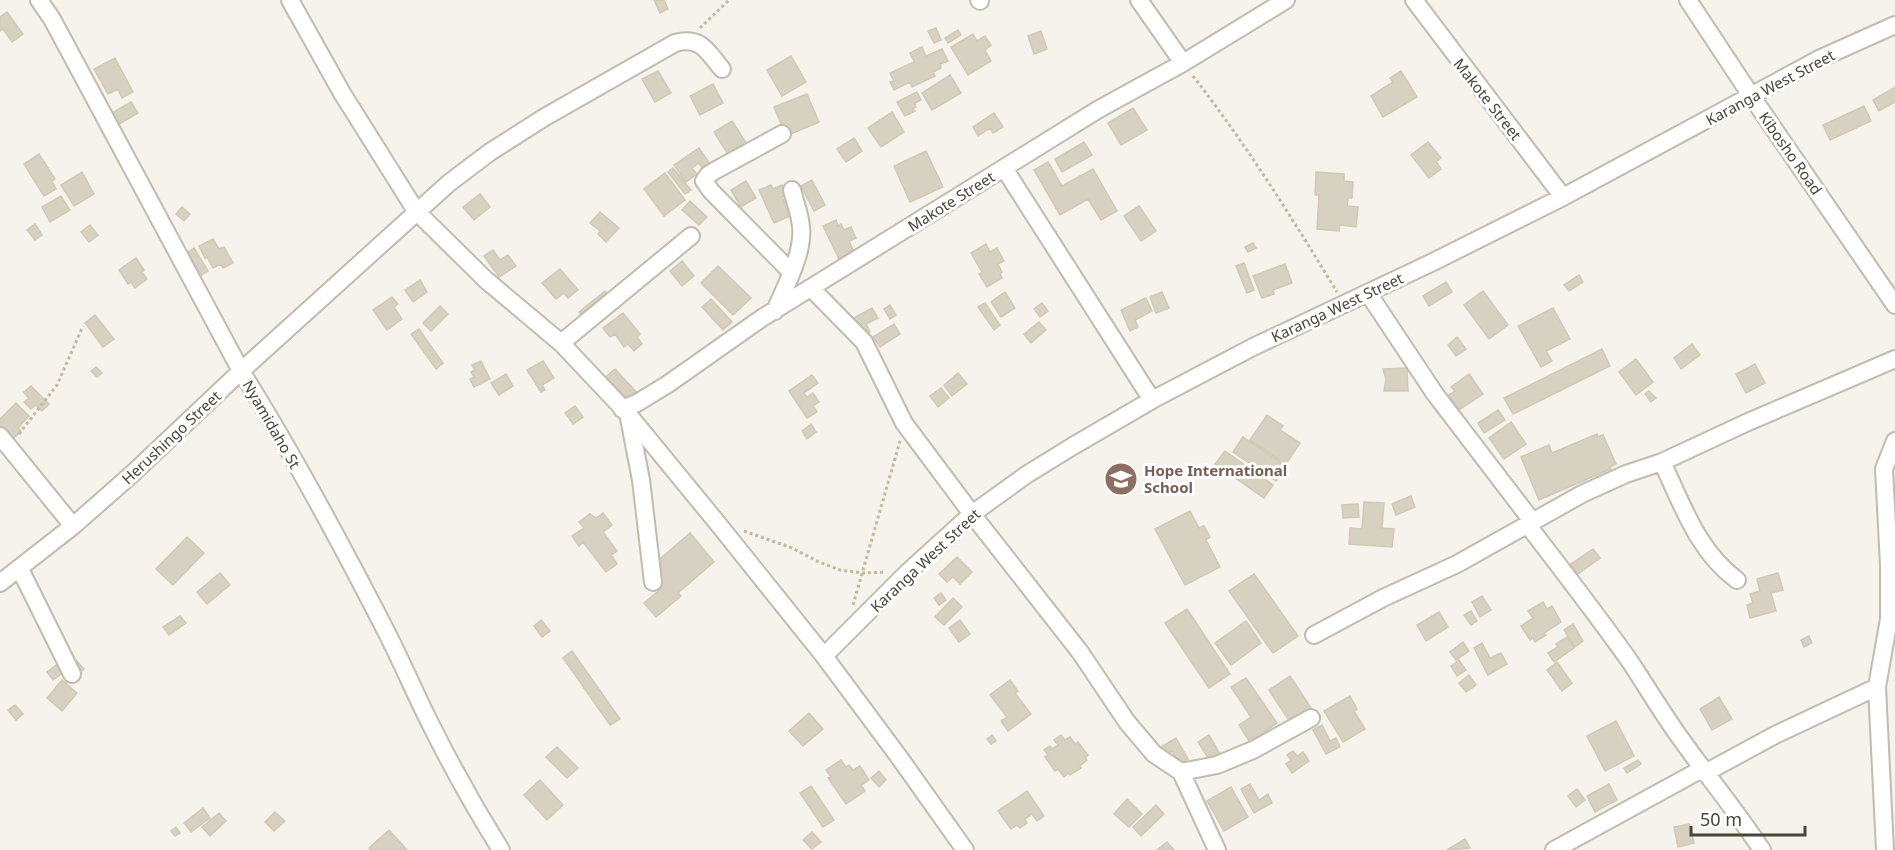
<svg xmlns="http://www.w3.org/2000/svg" width="1895" height="850" font-family="'Noto Sans',sans-serif">
  <style>
    .building { fill: #d6d1c1; stroke: #d1c9b4; stroke-width: 1.5 }
    .lines { fill: none; stroke-linecap: round; stroke-linejoin: round }
    .minor-casing { stroke: #c0bcae; stroke-width: 20 }
    .path { stroke: #c2ba9f; stroke-width: 3; stroke-dasharray: 3 3; stroke-linecap: butt }
    .minor { stroke: #fff; stroke-width: 16 }
    .labels { text-anchor: middle; dominant-baseline: central; stroke-width: 6; stroke-linejoin: round; paint-order: stroke }
    .street-label { font-size: 15px; fill: #494539; stroke: #fff }
    .education-label { font-size: 15px; font-weight: bold; fill: #785e54; stroke: #fff; text-anchor: start }
  </style>
  <rect width="100%" height="100%" fill="#f5f3eb"/>
  <path class="building" d="M654,0H664L668,9L660,13Z
    M7,12L23,34L12,42L3,29L0,31V17Z
    M936,28L941,40L934,43L928,31Z
    M958,30L961,35L948,43L945,38Z
    M1041,31L1047,49L1034,54L1028,36Z
    M973,34L977,41L985,36L991,45L985,50L991,61L968,75L951,47Z
    M922,47L926,56L942,49L948,61L940,64L941,68L933,72L935,76L912,87L910,82L894,90L890,82L894,81L890,73L914,62L910,53Z
    M791,56L806,82L782,96L767,70Z
    M115,58L133,92L122,98L118,89L108,94L94,69Z
    M658,71L671,93L655,102L642,79Z
    M1401,71L1417,97L1383,117L1371,96L1393,82L1390,78Z
    M950,75L961,93L932,110L922,93Z
    M713,84L723,103L700,115L690,96Z
    M1895,87V102L1879,111L1873,100Z
    M917,92L921,100L915,103L916,107L913,109L915,111L905,116L897,102Z
    M807,94L819,122L786,136L774,107Z
    M131,102L138,113L109,130L103,118Z
    M1864,106L1871,121L1830,140L1823,125Z
    M1133,108L1147,130L1121,145L1108,123Z
    M892,112L904,132L881,147L868,128Z
    M994,113L1003,127L993,133L990,128L978,136L973,127Z
    M732,121L752,152L734,164L714,132Z
    M854,138L862,151L846,162L837,149Z
    M1084,142L1092,155L1062,172L1055,159Z
    M1428,142L1441,158L1436,162L1441,169L1429,178L1411,155Z
    M699,148L712,167L705,172L699,163L692,168L697,174L686,182L674,165Z
    M926,151L943,187L910,202L894,166Z
    M39,154L55,179L52,181L56,189L44,196L24,164Z
    M1048,162L1062,186L1093,169L1117,211L1101,220L1088,199L1060,215L1034,170Z
    M673,168L691,190L685,194L668,172Z
    M82,172L94,194L74,206L61,185Z
    M1316,172L1344,174V181L1353,182L1352,198H1348L1347,206L1358,207L1356,227L1340,225L1339,231L1317,229L1319,195H1315Z
    M665,173L685,200L664,216L644,189Z
    M812,180L825,205L814,211L801,186Z
    M746,181L756,198L741,207L731,190Z
    M771,185L773,189L782,185L787,195L782,197L790,216L774,223L759,190Z
    M480,194L490,207L474,220L463,207Z
    M61,196L70,210L50,222L42,207Z
    M690,201L707,217L699,225L682,210Z
    M1139,206L1156,231L1141,241L1124,216Z
    M182,207L190,214L184,221L176,214Z
    M600,212L619,228L606,242L598,234L600,231L590,223Z
    M836,220L838,226L841,224L844,230L851,227L856,238L849,241L854,252L839,259L823,226Z
    M35,224L42,235L35,240L27,230Z
    M90,225L98,235L89,242L81,232Z
    M213,239L219,249L224,247L233,263L223,268L221,264L213,268L207,257L205,258L199,246Z
    M1253,243L1256,248L1248,252L1245,247Z
    M986,244L990,252L997,248L1004,261L998,264L1002,272L1000,274L1002,278L987,287L979,274L982,272L971,253Z
    M194,248L208,271L195,279L182,256Z
    M493,250L500,260L508,255L516,266L499,277L484,256Z
    M136,258L144,270L142,272L147,279L135,288L131,282L128,284L119,270Z
    M682,261L694,276L682,286L670,271Z
    M1244,263L1254,290L1247,293L1236,266Z
    M1285,264L1292,283L1273,290L1274,294L1262,298L1253,276Z
    M718,266L751,298L733,315L701,283Z
    M560,269L578,290L568,298L564,293L556,299L542,283Z
    M1579,275L1583,282L1569,291L1564,285Z
    M420,280L427,292L413,302L405,290Z
    M1446,282L1452,292L1429,306L1423,296Z
    M605,291L613,301L586,321L579,312Z
    M1483,291L1508,325L1489,339L1464,305Z
    M1005,292L1015,308L1001,317L991,302Z
    M1162,292L1169,308L1156,313L1150,297Z
    M392,297L398,304L394,307L402,319L387,330L373,310Z
    M1146,298L1152,311L1135,320L1138,327L1130,331L1121,310Z
    M711,299L732,322L723,330L702,307Z
    M985,303L1000,325L994,330L978,307Z
    M1042,303L1048,311L1040,317L1034,309Z
    M890,305L896,315L890,319L884,309Z
    M440,306L448,314L431,331L423,323Z
    M872,308L878,318L866,324L870,332L862,337L852,319Z
    M1553,308L1570,339L1546,351L1552,361L1541,367L1518,326Z
    M623,313L640,334L637,337L642,344L634,351L628,344L624,347L615,334L610,337L603,328Z
    M95,315L114,339L103,347L85,323Z
    M1039,322L1046,330L1031,343L1024,334Z
    M894,324L900,334L880,347L873,337Z
    M419,329L443,363L436,369L411,334Z
    M1457,337L1466,349L1456,356L1448,345Z
    M1692,344L1700,355L1681,369L1674,358Z
    M1602,349L1610,366L1513,414L1504,398Z
    M1636,359L1653,382L1636,395L1619,372Z
    M481,361L490,379L474,387L470,379L474,377L471,372L475,370L472,365Z
    M543,361L554,378L542,385L545,390L541,392L527,370Z
    M1755,364L1765,383L1746,393L1736,374Z
    M96,367L102,373L97,377L91,371Z
    M1407,368L1408,391H1384L1386,379L1383,369Z
    M615,369L639,395L630,402L613,384L609,388L602,380Z
    M958,373L967,384L952,396L944,385Z
    M506,374L513,386L499,395L491,383Z
    M1469,374L1483,394L1459,410L1449,395L1455,391L1451,387Z
    M812,375L818,383L804,393L807,397L813,393L819,402L813,406L817,412L807,418L789,391Z
    M31,386L49,404L42,411L36,405L31,409L24,402L29,398L24,392Z
    M941,388L949,398L938,407L930,396Z
    M1649,391L1656,398L1651,402L1645,394Z
    M16,403L29,416L18,428L21,431L12,440L0,428V419Z
    M575,406L583,417L573,424L565,413Z
    M1498,410L1505,420L1484,433L1478,423Z
    M1267,415L1283,426L1280,430L1300,443L1286,464L1250,440Z
    M1511,422L1526,444L1504,459L1489,438Z
    M811,424L816,432L807,439L802,431Z
    M1597,434L1598,437L1603,435L1616,464L1610,467L1611,469L1539,500L1521,457L1549,445L1552,453Z
    M1243,437L1286,466L1276,481L1233,452Z
    M1225,451L1273,485L1264,498L1215,464Z
    M1411,496L1415,507L1396,515L1392,504Z
    M1364,502L1384,503L1382,528L1394,529L1392,547L1349,544L1350,528L1362,529Z
    M1358,504L1359,517L1343,518L1342,505Z
    M1190,511L1199,528L1204,526L1210,537L1206,540L1220,567L1185,585L1155,529Z
    M603,513L612,525L603,532L617,551L611,555L617,564L606,572L583,542L579,546L572,536L584,528L579,522L590,514L596,518Z
    M690,533L714,562L678,593L681,596L656,617L644,603L662,588L647,570Z
    M187,537L204,553L173,585L156,569Z
    M1593,549L1600,558L1578,574L1571,564Z
    M957,557L972,572L960,584L953,577L947,582L939,574Z
    M220,573L230,585L207,604L197,592Z
    M1778,573L1783,590L1771,593L1776,611L1750,618L1747,605L1753,603L1750,594L1760,591L1757,579Z
    M1254,574L1298,636L1273,653L1229,591Z
    M941,593L946,600L939,605L934,598Z
    M1482,596L1491,610L1480,617L1472,602Z
    M953,598L962,607L944,625L935,617Z
    M1543,602L1547,609L1552,606L1561,622L1544,633L1546,635L1535,642L1533,638L1530,640L1521,626L1533,618L1528,611Z
    M1187,609L1230,674L1209,688L1165,623Z
    M1471,611L1477,621L1471,625L1464,615Z
    M1439,612L1448,627L1426,641L1417,625Z
    M180,616L186,623L169,635L163,627Z
    M541,620L550,631L542,637L534,626Z
    M960,620L970,634L959,642L949,628Z
    M1246,621L1261,643L1231,665L1215,643Z
    M1573,624L1583,641L1575,647L1564,630Z
    M1809,636L1812,643L1804,647L1801,640Z
    M1567,637L1574,648L1554,662L1548,653L1558,647L1556,644Z
    M1463,642L1469,651L1456,660L1450,652Z
    M1482,643L1490,658L1501,653L1507,664L1488,675L1474,648Z
    M572,651L620,719L610,725L563,658Z
    M76,660L84,669L79,673L71,664Z
    M1459,660L1466,670L1457,676L1451,666Z
    M62,661L68,669L53,680L47,672Z
    M1557,662L1572,683L1562,691L1547,670Z
    M1469,675L1476,685L1466,692L1459,683Z
    M1290,676L1311,708L1290,722L1269,690Z
    M1246,678L1277,723L1261,734L1265,739L1253,747L1239,725L1251,717L1231,687Z
    M62,680L77,693L62,711L47,698Z
    M1010,680L1018,691L1015,693L1031,714L1008,731L1001,721L1007,717L990,695Z
    M1350,696L1357,709L1354,711L1365,729L1343,742L1324,711Z
    M1719,697L1732,719L1712,730L1700,709Z
    M15,705L23,714L16,720L8,710Z
    M809,713L823,729L803,746L789,731Z
    M1616,721L1634,756L1605,771L1587,736Z
    M1322,725L1330,741L1336,738L1340,747L1326,754L1313,730Z
    M992,735L996,741L991,744L987,739Z
    M1061,735L1065,740L1070,737L1075,744L1078,742L1088,755L1085,757L1087,760L1080,766L1081,768L1070,775L1069,773L1064,777L1058,769L1055,771L1045,757L1048,755L1044,750L1050,746L1052,749L1058,745L1054,740Z
    M1209,735L1220,754L1210,761L1198,742Z
    M1176,738L1188,759L1179,764L1172,751L1166,755L1161,747Z
    M557,747L578,768L567,778L546,757Z
    M1293,751L1297,756L1303,752L1309,761L1292,773L1286,764L1291,760L1287,755Z
    M841,760L846,767L849,765L853,770L860,766L869,780L861,785L865,791L846,804L828,778L831,777L826,770Z
    M1638,760L1641,764L1627,773L1624,768Z
    M879,771L886,780L879,787L871,778Z
    M540,780L563,805L547,820L524,795Z
    M1250,784L1259,800L1268,794L1272,803L1254,813L1241,789Z
    M1609,784L1617,800L1595,812L1587,796Z
    M811,786L834,820L823,827L800,793Z
    M1231,787L1248,817L1224,831L1207,801Z
    M1577,789L1585,800L1576,807L1568,796Z
    M1027,791L1044,816L1037,821L1032,814L1025,819L1027,823L1020,828L1017,825L1011,829L998,811Z
    M1127,799L1142,814L1129,827L1114,814Z
    M1156,805L1164,814L1141,836L1133,827Z
    M203,808L210,818L191,832L184,823Z
    M275,812L285,821L274,831L265,822Z
    M219,813L226,821L210,836L202,827Z
    M1689,824L1694,843L1678,847L1674,827Z
    M176,827L180,833L175,836L171,831Z
    M389,830L407,850H371L369,848Z
    M812,832L821,842L812,849L803,840Z
    M1465,839L1470,848L1447,850Z
    M1167,842L1174,850H1157Z"/>
  <g class="lines">
    <g class="minor-casing">
      <path id="minor" d="M39,0L52,19L241,371C295,457 343,547 389,637C404,667 417,698 432,727C453,769 476,810 501,850
        M290,0L342,93L416,211L486,280L561,343L628,414L719,525L824,656L899,757L965,850
        M979,0L980,1
        M1139,0L1183,63
        M1414,0L1563,197
        M1688,0L1752,97L1895,305
        M782,134L716,170L708,175L704,181L711,191L791,272
        M1004,168L1152,400
        M811,288L864,342L904,423L972,514L1080,652L1127,722L1154,754L1181,772L1217,765L1253,750L1311,718
        M1368,293L1435,394L1532,521
        M775,311C785,287 804,253 801,227C800,214 795,202 792,190
        M561,343L691,236
        M622,409L637,403L668,384L762,318L1099,109L1183,63L1286,0
        M629,418L641,480L653,582
        M0,436L73,526
        M1662,462C1682,504 1698,552 1737,580
        M1527,524C1562,570 1598,616 1631,663C1646,686 1660,709 1676,732C1704,772 1735,809 1762,850
        M20,569L72,674
        M0,583L73,526L131,475L241,371L449,183L490,152L545,117L675,43C701,36 707,51 722,69
        M1314,635L1383,598L1457,564L1582,494L1626,474L1662,462L1748,422L1895,359
        M824,656L908,572L972,514L1026,475L1073,446L1152,400L1253,347L1433,262L1563,197L1819,59L1895,25
        M1181,772L1217,850
        M1705,773L1775,735L1877,687
        M1554,850L1702,769
        M1885,850L1877,687L1889,619V565L1884,469L1895,441"/>
    </g>
    <path class="path" d="M700,28L729,0
      M1193,76C1246,144 1292,218 1337,292
      M19,434L57,385L83,326
      M744,531L792,548L819,562L840,570L863,573L886,572
      M853,605L900,441"/>
    <use href="#minor" class="minor"/>
  </g>
  <defs>
    <g id="school-disc" transform="scale(1.725)"><circle r="9.5" fill="#8d6e63" stroke="#fff"/><path d="M0-5L7-2L0 1L-7-2ZM-4 1L0 2.5L4 1V4Q0 6-4 4Z" fill="#fff"/></g>
  </defs>
  <g fill-rule="evenodd">
    <use href="#school-disc" x="1121" y="479"/>
  </g>
  <g class="labels">
    <g class="street-label">
      <text transform="translate(1770 87) rotate(-28)">Karanga West Street</text>
      <text transform="translate(1488 99) rotate(52)">Makote Street</text>
      <text transform="translate(1791 153) rotate(55)">Kibosho Road</text>
      <text transform="translate(951 201) rotate(-32)">Makote Street</text>
      <text transform="translate(1337 307) rotate(-25)">Karanga West Street</text>
      <text transform="translate(272 424) rotate(60)">Nyamidaho St</text>
      <text transform="translate(171 437) rotate(-43)">Herushingo Street</text>
      <text transform="translate(925 560) rotate(-43)">Karanga West Street</text>
    </g>
    <g class="education-label">
      <text x="1144" y="470">Hope International<tspan x="1144" dy="17">School</tspan></text>
    </g>
  </g>
  <path d="M1691 826v9h114v-9" fill="none" stroke="#494539" stroke-width="3"/>
  <text x="1700" y="826" font-size="18" fill="#494539" stroke="#ffffff" stroke-width="4.5" paint-order="stroke">50 m</text>
</svg>
